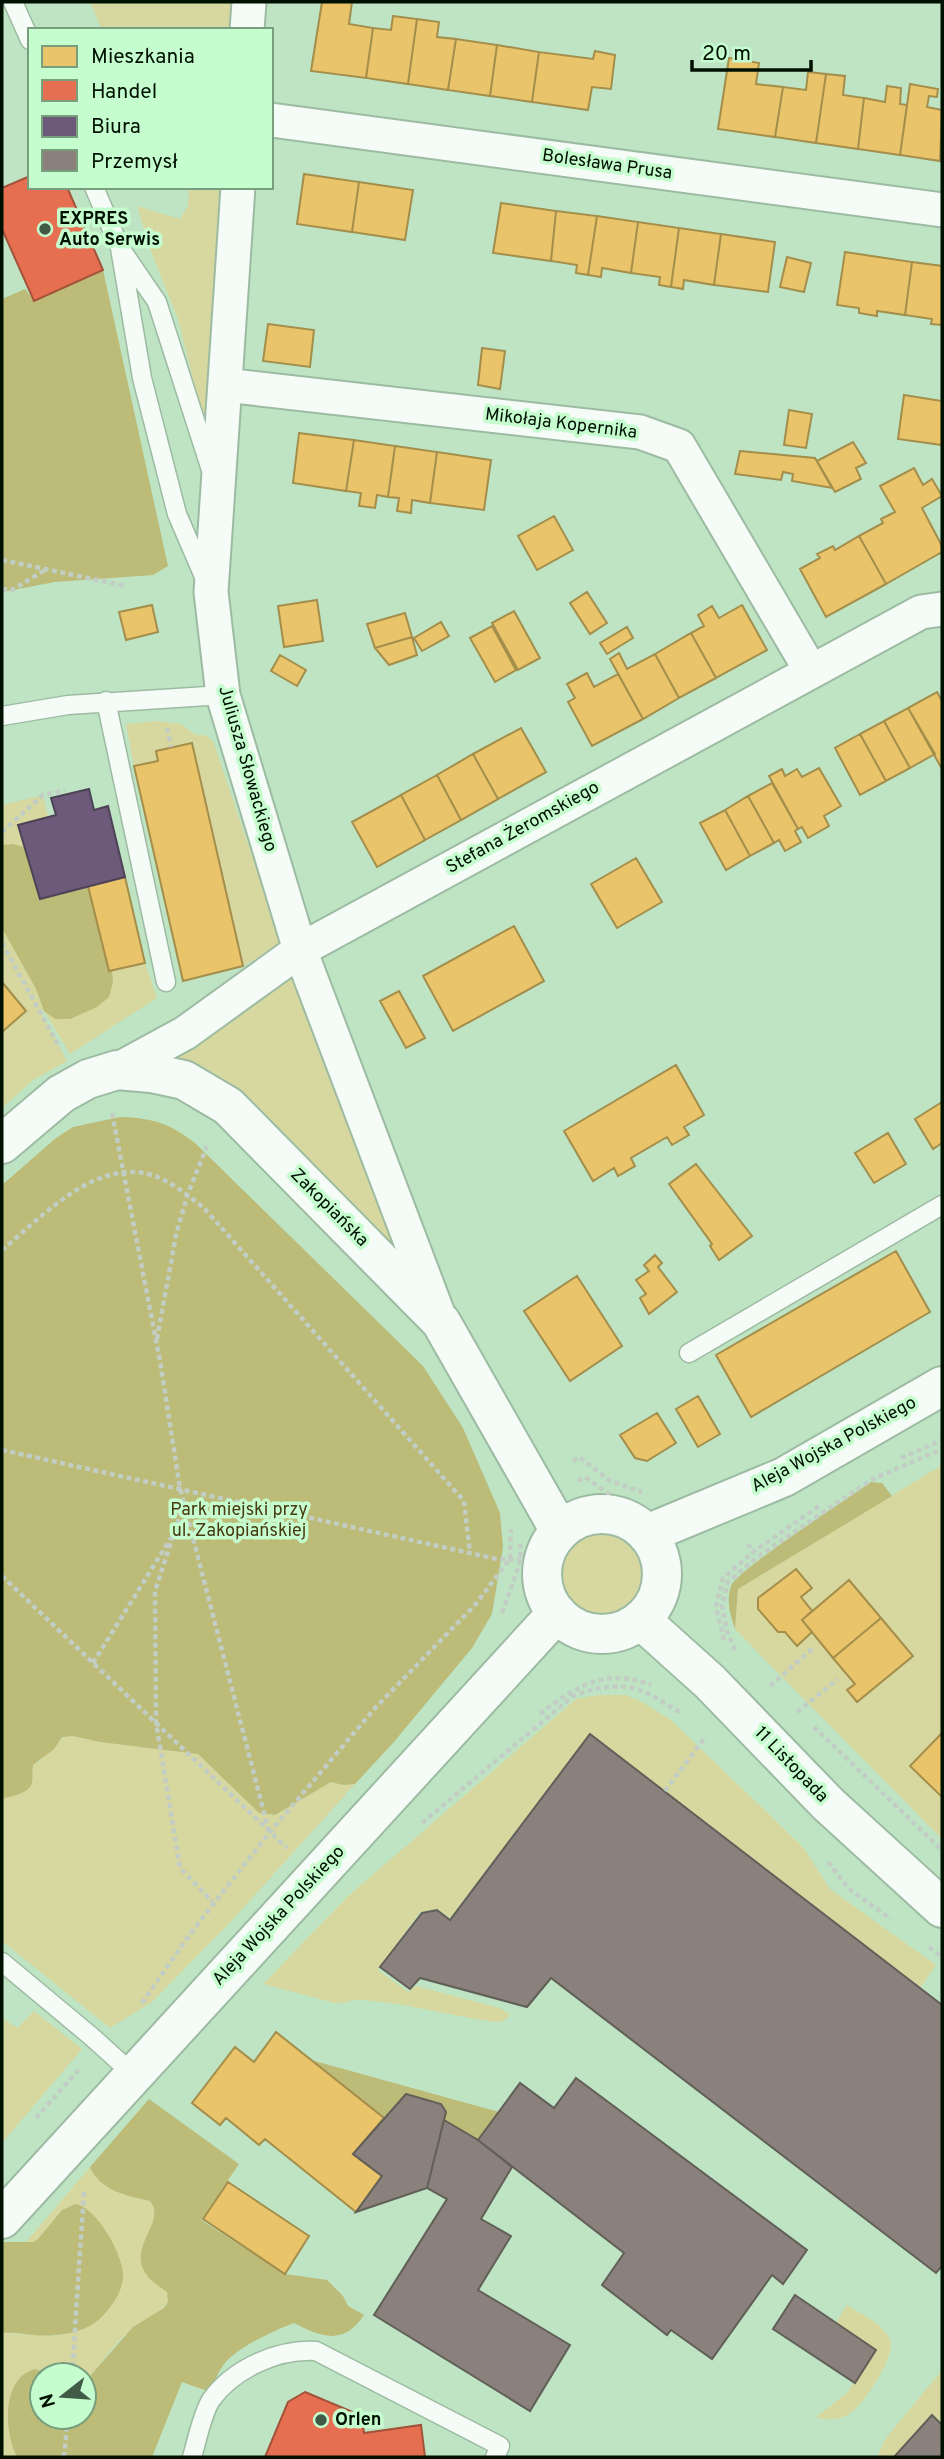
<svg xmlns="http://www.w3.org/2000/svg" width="944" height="2459" font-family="Overpass,sans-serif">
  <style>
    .green { fill: #d7d89f }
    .forest { fill: #bcbb77 }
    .homes { fill: #e9c46a; stroke: #a38e4b; stroke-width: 2 }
    .shops { fill: #e76f51; stroke: #a25339; stroke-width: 2 }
    .offices { fill: #6d597a; stroke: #4c4356; stroke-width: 2 }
    .industry { fill: #8a817c; stroke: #615f57; stroke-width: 2 }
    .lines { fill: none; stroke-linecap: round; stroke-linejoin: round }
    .lane-casing { stroke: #9dbba2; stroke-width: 21 }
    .street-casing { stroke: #9dbba2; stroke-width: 37 }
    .secondary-casing { stroke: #9dbba2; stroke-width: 42 }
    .path { stroke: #c2cdc4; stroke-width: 4.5; stroke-dasharray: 5 3.5; stroke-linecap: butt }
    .lane { stroke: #f5fbf6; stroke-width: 18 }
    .street { stroke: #f5fbf6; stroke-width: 33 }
    .secondary { stroke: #f5fbf6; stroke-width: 38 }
    .poi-dot { fill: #425b46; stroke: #c6fdcf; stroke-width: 2.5 }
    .labels { text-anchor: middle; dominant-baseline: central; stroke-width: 7; stroke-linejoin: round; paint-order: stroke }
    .street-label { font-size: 18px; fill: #001102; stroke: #c6fdcf }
    .poi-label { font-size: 18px; font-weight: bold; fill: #001102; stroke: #c6fdcf; text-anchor: start }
    .park-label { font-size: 18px; fill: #473910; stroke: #c6fdcf }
  </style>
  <rect width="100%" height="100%" fill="#bee4c4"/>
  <path class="green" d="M90,2H234L232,30H102Z
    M189,187H221L207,413L204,414L201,411L178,319L150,249L137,206L180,219L188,206Z
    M157,721L181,724L196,735H205L213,741L282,944L243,966L192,743L156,751L158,761L134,766L126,724Z
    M43,795L48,817L18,825L24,848L13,844L2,845V805Z
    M2,928L36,989L44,1011L112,971L145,963L157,998L70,1054L44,1011L40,1010L67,1061L33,1080L2,1108V1032L26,1011L2,982Z
    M301,965L424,1291L161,1066Z
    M942,1465V1839L735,1629L738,1589Z
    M552 1577a50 50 0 1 1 100 0a50 50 0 1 1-100 0Z
    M599,1695H626L642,1702L671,1720L803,1847L830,1889L936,1965L920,1988L590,1733L450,1918L437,1909L420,1912L378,1970L408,1992L416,1986L500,2008L510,2015L503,2021L496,2022C451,2016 407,2003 361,2000C352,1999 345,2004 335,2003L263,1984L347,1897L576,1699Z
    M65,1736H73L100,1742L198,1754L260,1813L275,1815L331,1782L343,1785L355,1784L225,1928L152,2002L110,2028L2,1941V1799C11,1796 29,1794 32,1783C33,1778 32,1771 33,1765C47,1758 52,1744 65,1736Z
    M34,2011L82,2049L2,2143V2018L17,2028Z
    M90,2167C100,2191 128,2196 150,2201C168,2224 126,2246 147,2273C152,2280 160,2286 167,2292L168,2302C158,2316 139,2321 127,2333C113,2346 102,2362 90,2376L53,2375L35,2369C29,2373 21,2378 17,2384C4,2402 7,2439 17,2457H2V2333L56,2336L96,2321L112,2304L75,2204L62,2210L38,2239L33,2242H26Z
    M847,2305C861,2314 883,2324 890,2339C897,2355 865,2401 853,2411C843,2420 829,2421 816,2417L847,2393L876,2350L836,2323Z
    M942,2370V2425L932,2416L894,2457H877L886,2438Z"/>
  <path class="forest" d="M103,270L168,566L153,575L55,582L2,592V299L25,289L34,301Z
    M13,844L43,852L88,886L111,959L113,982L109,997L97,1007L70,1019H55L44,1011L36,989L2,928V845Z
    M120,1117C153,1118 169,1123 195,1143L423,1366L463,1428L500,1513L503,1547L492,1614L472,1648L393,1743L355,1784L343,1785L331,1782L275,1815L259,1813L198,1754L100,1742L73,1736L62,1737L54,1749L33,1765C32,1771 33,1778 32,1783C29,1794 11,1796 2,1799V1185L56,1138L73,1127Z
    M871,1482L882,1483L892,1496L738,1589L735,1629C730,1614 726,1602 731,1586C736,1571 850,1497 871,1482Z
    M311,2060L499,2112L478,2140L444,2120L446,2112L441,2104L406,2094L384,2118Z
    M149,2099L239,2164L201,2220L285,2274L327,2280L343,2296L348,2306L364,2315C344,2346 321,2337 294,2323C275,2330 233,2349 222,2367C217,2374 214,2384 210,2392L182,2382L152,2457H17C4,2433 1,2378 35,2369L53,2375H42V2417H84V2378L90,2376L133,2327L164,2308L168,2302L167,2292C161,2288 154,2283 149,2278C123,2248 168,2223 150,2201C128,2196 100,2191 90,2167Z
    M75,2204C96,2206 125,2257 123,2277C122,2294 109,2311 96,2322C80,2334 53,2337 34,2335C23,2334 12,2332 2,2333V2242H33L38,2239L62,2210Z"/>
  <path class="homes" d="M322,2H352L349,24L373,28L366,78L311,71Z
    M393,16L417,19L408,84L366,78L373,28L391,30Z
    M417,19L439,22L437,37L456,39L448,90L408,84Z
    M456,39L497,45L490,96L448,90Z
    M497,45L539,52L532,102L490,96Z
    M595,51L615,55L611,89L592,87L588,110L532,102L539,52L593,59Z
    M729,58L759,63L756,84L783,87L775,137L718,129Z
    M808,72L826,74L816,143L775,137L783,87L806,90Z
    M826,74L845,76L843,95L864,98L858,149L816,143Z
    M910,84L938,89L937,97L929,96L927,107L942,110L940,161L900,155Z
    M887,86L901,88L900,104L907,105L900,155L858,149L864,98L885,102Z
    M304,174L359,182L352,232L297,224Z
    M359,182L413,190L405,240L352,232Z
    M501,203L556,211L551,261L493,253Z
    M556,211L597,216L588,275L576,273L577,265L551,261Z
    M597,216L638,222L631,273L602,268L601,277L588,275Z
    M638,222L679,228L671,287L659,285L660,277L631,273Z
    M679,228L721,234L714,285L684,280L683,289L671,287Z
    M721,234L775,242L768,292L714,285Z
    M845,252L912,262L905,315L877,311V316L859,313V308L837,305Z
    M787,257L811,263L804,292L780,287Z
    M912,262L942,266V325L931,324L932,319L905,315Z
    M268,324L314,330L310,367L263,361Z
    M482,348L505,351L500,389L478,385Z
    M904,395L942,401V445L898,439Z
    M789,410L812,414L806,448L784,445Z
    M299,433L354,440L346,491L293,483Z
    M354,440L395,446L388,497L377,495L375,508L359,506L361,493L346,491Z
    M853,442L866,463L856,468L861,479L835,492L817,461Z
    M395,446L437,452L430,503L412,500L411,513L397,511L399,498L388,497Z
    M740,451L815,458L832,488L792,481L793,474L783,472L781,480L735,474Z
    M437,452L491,460L484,510L430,503Z
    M914,468L923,485L932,479L942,496L922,508L942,546V552L886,584L859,536L883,523L881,519L895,512L880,486Z
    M554,516L573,550L537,570L518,536Z
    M859,536L886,584L826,617L800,569L820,558L817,554L833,546L835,550Z
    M587,592L607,623L590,634L570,603Z
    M317,600L323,641L284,647L278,606Z
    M152,605L158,632L126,640L119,612Z
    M742,605L767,650L716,678L691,633L704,626L698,615L712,606L719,618Z
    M514,611L540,658L518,670L492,623Z
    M405,613L412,637L375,648L367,624Z
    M441,622L449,636L422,651L414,638Z
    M492,626L516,670L495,682L470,638Z
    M627,627L633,638L607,654L600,643Z
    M691,633L716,678L679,698L655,654Z
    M412,637L417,655L389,665L375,648Z
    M619,653L627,669L655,654L679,698L643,719L610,659Z
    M280,655L306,670L297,686L271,671Z
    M587,673L594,687L618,674L643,719L592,746L568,702L575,698L567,684Z
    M937,692L942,701V769L908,708Z
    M908,708L935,754L910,768L884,721Z
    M884,721L910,768L886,781L860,734Z
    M521,728L546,772L498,799L473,754Z
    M860,734L886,781L860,795L835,748Z
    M192,743L243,966L183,981L134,766L158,761L156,751Z
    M473,754L498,799L461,820L437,775Z
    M819,768L841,806L824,816L829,826L808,838L802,827L798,829L769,776L782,769L785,776L797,769L802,777Z
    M437,775L461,820L425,840L401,795Z
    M772,783L798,829L795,831L801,842L785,851L779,840L774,843L748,796Z
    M401,795L425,840L377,867L352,822Z
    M748,796L774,843L750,856L725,810Z
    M725,810L750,856L726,870L700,823Z
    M636,858L662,902L617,928L591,884Z
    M125,877L145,963L109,971L88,886Z
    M514,926L544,981L453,1031L423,976Z
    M2,982L26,1011L2,1032Z
    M399,991L425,1038L406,1048L380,1001Z
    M676,1065L704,1115L684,1127L689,1135L672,1145L667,1137L631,1158L635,1166L618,1176L614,1168L593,1181L564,1131Z
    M942,1102V1143L933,1149L915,1119Z
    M888,1133L906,1164L874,1183L855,1153Z
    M696,1164L752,1236L719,1260L710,1246L712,1244L669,1184Z
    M896,1251L930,1312L751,1417L716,1355Z
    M655,1255L662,1263L658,1267L677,1292L649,1314L640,1298L646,1294L636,1280L649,1271L644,1265Z
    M577,1276L622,1346L570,1381L524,1311Z
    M698,1396L720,1434L698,1447L676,1409Z
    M657,1413L676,1443L647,1461L635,1458L620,1435Z
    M796,1569L812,1588L801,1597L812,1611L802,1620L812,1632L797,1646L785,1632H778L758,1609V1598Z
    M849,1580L881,1618L833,1658L802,1620Z
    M881,1618L913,1656L857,1702L847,1690L855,1684L833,1658Z
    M942,1733V1797L910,1766Z
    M276,2032L384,2118L353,2154L382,2176L356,2212L265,2139L259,2145L226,2118L220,2125L192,2103L235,2047L254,2062Z
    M228,2182L309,2236L285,2274L203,2219Z"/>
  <path class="shops" d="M30,176V187H67L103,270L34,301L2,229V188Z
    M305,2392L362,2416L364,2433L421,2425L425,2457H265L288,2402Z"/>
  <path class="offices" d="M89,789L94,810L108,806L125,877L40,899L18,825L56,815L51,798Z"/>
  <path class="industry" d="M590,1734L942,2005V2266L936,2273L551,1978L527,2007L420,1978L410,1989L380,1967L422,1913L437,1910L450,1920Z
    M576,2078L807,2250L783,2284L772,2275L712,2359L671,2330L667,2335L602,2285L624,2253L478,2140L520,2083L554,2108Z
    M406,2094L441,2104L446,2112L427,2188L356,2212L382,2176L353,2154Z
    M444,2120L478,2140L512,2167L481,2219L511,2236L478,2290L570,2345L530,2411L374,2315L447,2199L427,2188Z
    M795,2295L876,2350L855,2383L773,2329Z
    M932,2415L942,2425V2457H894Z"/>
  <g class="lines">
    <g class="lane-casing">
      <path id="lane" d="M13,2L30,40
        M94,187L120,248L157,302L211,470
        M120,248L142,378L177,514L205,579
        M106,701L166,982
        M2,716L68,705L223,695
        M689,1353L942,1205
        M2,1962L92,2037L134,2075
        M192,2457C197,2441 202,2414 211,2400C234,2368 278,2349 316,2351L500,2446L495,2457"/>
    </g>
    <g class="street-casing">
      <path id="street" d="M247,30L249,2
        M271,120L942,210
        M238,187L211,592L223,695L300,950L440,1319
        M225,385L640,432L679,446L811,671
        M117,1070L185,1033L300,950L921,612L942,609"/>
    </g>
    <g class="secondary-casing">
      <path id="secondary" d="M2,1144L61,1094L88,1079L117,1070L151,1073L184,1080L228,1106L441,1322L560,1531
        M542 1574a60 60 0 1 1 120 0a60 60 0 1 1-120 0Z
        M647,1534L784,1477L942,1386
        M641,1620L710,1682L828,1804L942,1908
        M2,2219L557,1613"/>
    </g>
    <path class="path" d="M2,560L126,586
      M2,589L12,590L45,570
      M167,728L171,747
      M2,832L43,795L65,790
      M2,943L60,1048
      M112,1113L160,1361L180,1488L269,1832
      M2,1250C44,1215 104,1149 164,1180C178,1187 191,1198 203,1207L464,1501L470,1553
      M157,1339L176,1235L187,1196L207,1146
      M2,1450L497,1559L521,1560
      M901,1458L942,1440
      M573,1461L579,1457L610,1481L642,1492
      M578,1481L585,1477L616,1499L627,1502
      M184,1503L155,1591L156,1722L180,1868L213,1902
      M748,1544L754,1554
      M2,1576L287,1848
      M502,1613L521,1560L520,1544
      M724,1640L716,1607L723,1578L753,1552L819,1506
      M735,1650L727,1631L722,1606L728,1582L756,1558L871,1480L942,1449
      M93,1663L171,1538
      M770,1686L812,1649
      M797,1712L838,1679
      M540,1714C575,1687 605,1667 651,1685
      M814,1727L942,1850
      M665,1791L706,1736
      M422,1823L572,1697C591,1688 621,1682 642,1691C656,1696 668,1706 681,1713
      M828,1862L848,1888L891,1919
      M929,1947L942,1957
      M142,2003L190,1934L270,1832L376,1707L475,1605L510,1559L511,1529
      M36,2118L81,2067
      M72,2375L84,2191
      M64,2457L68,2417"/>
    <use href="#lane" class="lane"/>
    <use href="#street" class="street"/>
    <use href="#secondary" class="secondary"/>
  </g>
  <g class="poi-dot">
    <circle cx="45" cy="229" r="7"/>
    <circle cx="321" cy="2420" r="7"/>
  </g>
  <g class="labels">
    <g class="street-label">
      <text transform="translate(607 165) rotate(8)">Bolesława Prusa</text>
      <text transform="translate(561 424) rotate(7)">Mikołaja Kopernika</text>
      <text transform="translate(247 769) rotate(74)">Juliusza Słowackiego</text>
      <text transform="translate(523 828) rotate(-29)">Stefana Żeromskiego</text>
      <text transform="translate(329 1208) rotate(45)">Zakopiańska</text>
      <text transform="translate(834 1445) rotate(-28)">Aleja Wojska Polskiego</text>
      <text transform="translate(791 1765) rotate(46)">11 Listopada</text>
      <text transform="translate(279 1916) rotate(-47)">Aleja Wojska Polskiego</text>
    </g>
    <g class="poi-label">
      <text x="59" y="219">EXPRES<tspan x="59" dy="21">Auto Serwis</tspan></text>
      <text x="335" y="2420">Orlen</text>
    </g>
    <g class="park-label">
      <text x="239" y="1510">Park miejski przy<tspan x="239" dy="21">ul. Zakopiańskiej</tspan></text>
    </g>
  </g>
  <rect width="944" height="2459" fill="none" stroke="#001102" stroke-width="7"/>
  <rect x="28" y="28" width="245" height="161" fill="#c6fdcf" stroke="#779f7d" stroke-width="2"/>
  <rect x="42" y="46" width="35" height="21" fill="#e9c46a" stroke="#779f7d" stroke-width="2"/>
  <text x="91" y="63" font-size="21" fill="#001102">Mieszkania</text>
  <rect x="42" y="80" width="35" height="21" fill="#e76f51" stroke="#779f7d" stroke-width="2"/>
  <text x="91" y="98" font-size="21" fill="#001102">Handel</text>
  <rect x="42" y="116" width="35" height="21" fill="#6d597a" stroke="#779f7d" stroke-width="2"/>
  <text x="91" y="133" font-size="21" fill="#001102">Biura</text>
  <rect x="42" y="150" width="35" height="21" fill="#8a817c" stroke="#779f7d" stroke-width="2"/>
  <text x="91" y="168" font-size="21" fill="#001102">Przemysł</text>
  <g transform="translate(63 2396) rotate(253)"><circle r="33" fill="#c6fdcf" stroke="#779f7d" stroke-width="2"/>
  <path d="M0-5L12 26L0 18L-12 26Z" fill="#425b46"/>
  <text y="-10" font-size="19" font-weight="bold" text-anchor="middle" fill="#001102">N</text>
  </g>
  <path d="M692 60v10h119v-10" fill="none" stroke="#001102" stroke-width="3.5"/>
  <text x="702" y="60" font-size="21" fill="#001102" stroke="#c6fdcf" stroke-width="5" paint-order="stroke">20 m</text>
</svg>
